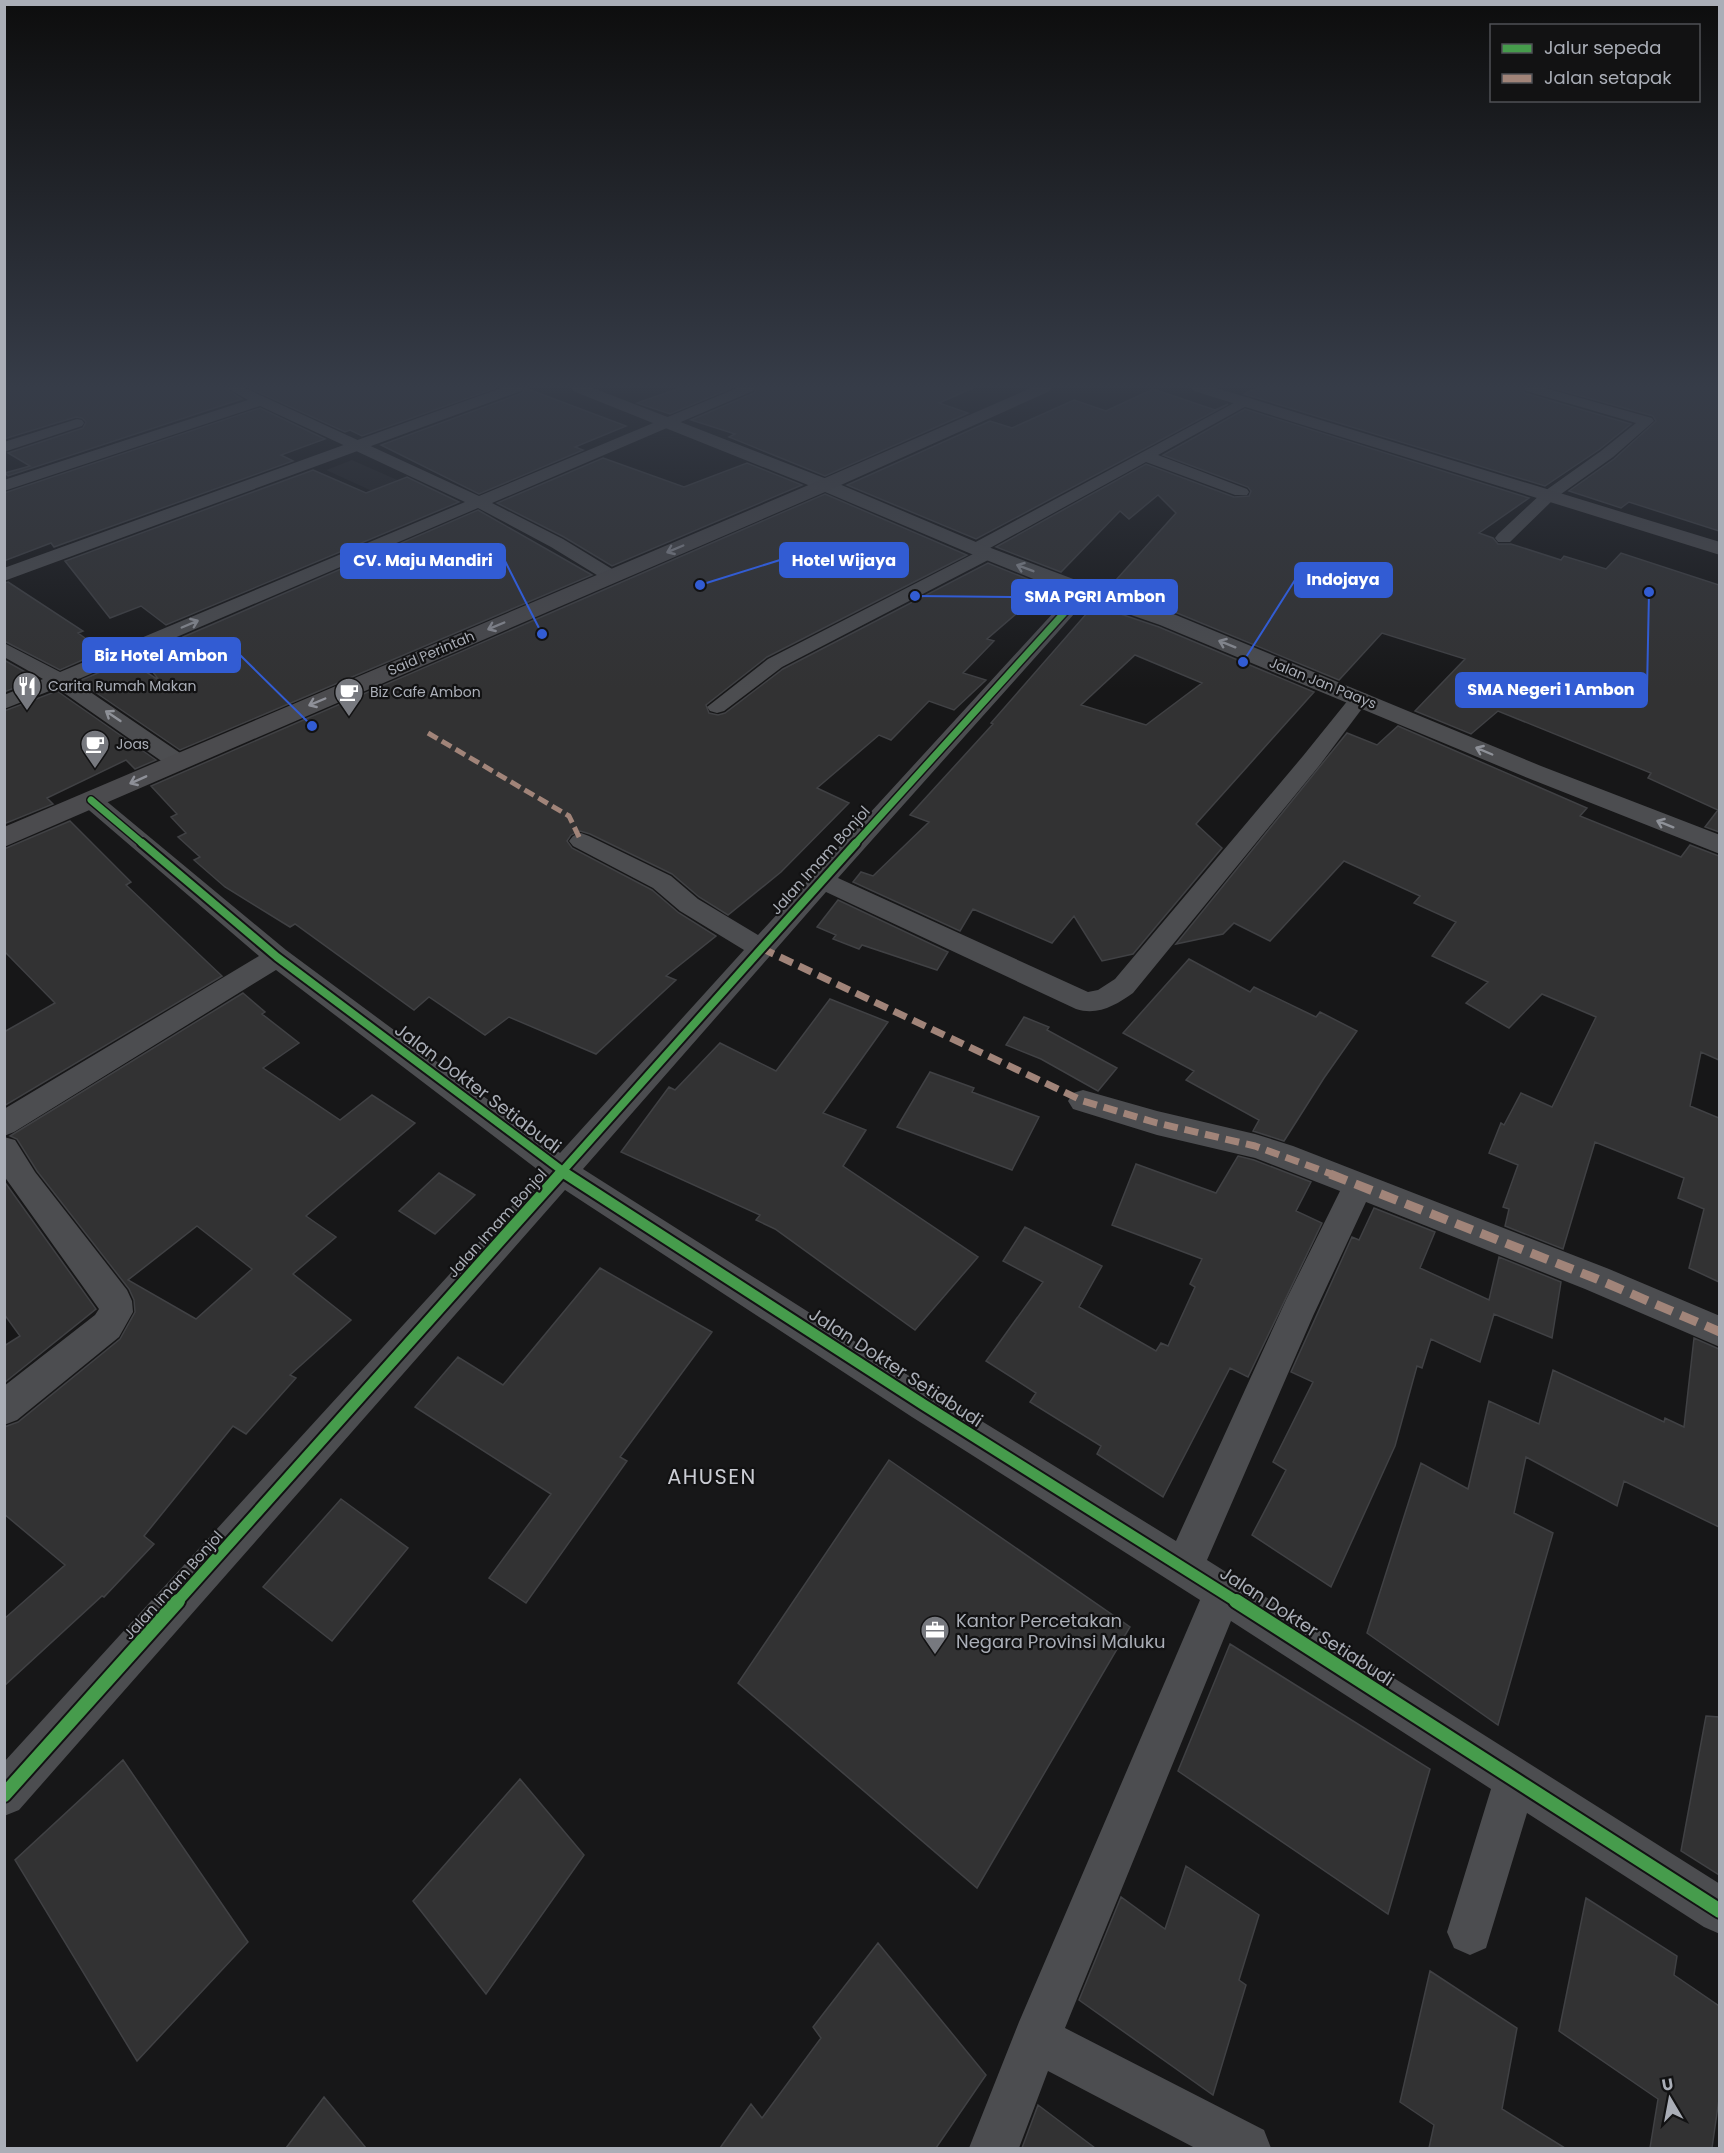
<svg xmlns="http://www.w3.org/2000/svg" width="1724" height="2153" font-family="Poppins,sans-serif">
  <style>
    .built { fill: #212123 }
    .building { fill: #323233; stroke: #404144; stroke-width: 1.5; fill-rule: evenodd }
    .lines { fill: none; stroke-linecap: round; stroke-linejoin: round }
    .minor { fill: #4c4d50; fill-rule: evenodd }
    .tertiary { fill: #4c4d50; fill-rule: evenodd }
    .secondary { fill: #4b4b4e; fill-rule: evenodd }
    .quiet-far2 { stroke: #a18479; stroke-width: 5; stroke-dasharray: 11 5; stroke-linecap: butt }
    .quiet-far1 { stroke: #a18479; stroke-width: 7; stroke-dasharray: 14 7; stroke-linecap: butt }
    .quiet { stroke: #a18479; stroke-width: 9; stroke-dasharray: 18 9; stroke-linecap: butt }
    .cycleway-far3-casing { stroke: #121213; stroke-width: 10 }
    .cycleway-far2-casing { stroke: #121213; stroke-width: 12 }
    .cycleway-far1-casing { stroke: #121213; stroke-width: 15 }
    .cycleway-casing { stroke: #121213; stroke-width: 18 }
    .cycleway-far3 { stroke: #469c4c; stroke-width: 7 }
    .cycleway-far2 { stroke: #469c4c; stroke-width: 8 }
    .cycleway-far1 { stroke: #469c4c; stroke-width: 11 }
    .cycleway { stroke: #469c4c; stroke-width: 14 }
    .oneway { stroke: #8e9098 }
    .oneway2 { stroke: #8e9198 }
    .labels { text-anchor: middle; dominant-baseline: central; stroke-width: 4.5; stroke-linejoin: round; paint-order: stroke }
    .far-street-label { font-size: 14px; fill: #aaaeb7; stroke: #121213 }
    .far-poi-label { font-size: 14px; fill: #aaaeb7; stroke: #121213; text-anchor: start }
    .street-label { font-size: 15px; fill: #aaaeb7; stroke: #121213 }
    .near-street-label { font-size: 18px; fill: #aaaeb7; stroke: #121213 }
    .near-poi-label { font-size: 18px; fill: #aaaeb7; stroke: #121213; text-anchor: start }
    .near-quarter-label { font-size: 21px; letter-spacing: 1.5px; fill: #cbcdd4; stroke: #121213 }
    .leader { fill: none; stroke: #325cd3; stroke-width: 2 }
    .callout-dot { fill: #325cd3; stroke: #121213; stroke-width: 2 }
    .callout { fill: #325cd3; stroke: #325cd3; stroke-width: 2 }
    .callout-label { font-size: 16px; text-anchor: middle; font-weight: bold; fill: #fff }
  </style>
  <rect width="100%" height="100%" fill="#171718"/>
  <path class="built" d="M352,460L447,502H396L326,470Z"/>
  <path class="building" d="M4,388H225L242,399L8,476L5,473L30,466L8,453L83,428L86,422L82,418L76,417L4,439Z
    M249,388H496L362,436L350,430L345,432Z
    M525,388L626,426L575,447L583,450L479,494L381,445L522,393Z
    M680,388H732L670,414L637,403Z
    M757,388H973L939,403L968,413L825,476L729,437L735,434L691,420L754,393Z
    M1257,388H1522L1525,393L1631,424L1600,449L1545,486L1244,394Z
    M1552,388H1719V531L1629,502L1621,508L1569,491L1614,459L1656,421L1653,416Z
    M1153,389L1215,410L1228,404L976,539L847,485L990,421L1012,428L1074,400L1106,411Z
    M260,408L325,439L281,455L293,461L54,547L51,543L4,561V493Z
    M1245,409L1529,498L1479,533L1493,538L1498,544H1511L1561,560L1564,556L1606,569L1621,553L1719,585V832L1705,827L1718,810L1648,778L1651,773L1498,711L1471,734L1415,711L1465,659L1382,633L1339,680L1177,613L1108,589L1176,513L1158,495L1129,519L1120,511L1061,572L996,547L1146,464L1234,497L1249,496L1251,491L1248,487L1163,455Z
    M603,458L684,487L747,463L802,485L612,566L564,537L497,503Z
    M313,470L366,493L407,477L459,502L166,625L141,606L110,618L65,561Z
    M825,494L967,555L767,657L706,705L709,713L718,715L725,713L783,669L988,563L1047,587L987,639L994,641L963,673L986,680L954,710L929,701L891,740L879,735L817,788L849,803L781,872L728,915L699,897L672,874L590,834L580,831L571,835L567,841L572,848L652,890L679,913L716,936L666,976L676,980L596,1054L509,1017L485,1035L429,997L414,1010L295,924L290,927L225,887L194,860L200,857L178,837L186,833L171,817L177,814L151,786Z
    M478,510L592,575L180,750L79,681L119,664L124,668L134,664L160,681L143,660L190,642L183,637Z
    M8,582L83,631L78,633L103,651L60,670L4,641V583Z
    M1094,605L1159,627L1314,692L1196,824L1222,848L1133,954L1102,961L1074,916L1052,943L973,909L960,931L853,882L861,872L873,876L929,822L910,815L993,724L991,723ZM1135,655L1202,683L1146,725L1081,705Z
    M4,660L38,679L4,692Z
    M57,691L156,760L135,769L126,760L47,798L53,804L4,824V711Z
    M1398,726L1587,808L1580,816L1681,857L1690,845L1719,856V1060L1701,1052L1690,1106L1719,1118V1282L1689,1268L1704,1209L1678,1198L1684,1178L1595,1142L1563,1249L1505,1226L1509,1209L1503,1207L1518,1165L1489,1153L1501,1123L1504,1125L1521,1093L1552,1107L1596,1017L1542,994L1509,1028L1466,1003L1488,982L1432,956L1456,922L1414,903L1420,896L1344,861L1270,941L1234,923L1223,934L1176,944L1347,733L1377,745Z
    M70,821L131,882L126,885L222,976L4,1106V1032L55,1003L4,951V849Z
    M838,900L948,952L937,970L862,945L859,949L833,939L836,935L817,927Z
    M1189,959L1250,992L1254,987L1316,1017L1320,1012L1357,1031L1324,1078L1284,1141L1253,1131L1259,1120L1186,1080L1194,1071L1123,1033Z
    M243,993L265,1012L262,1014L299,1043L263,1068L340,1120L372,1095L415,1123L306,1216L336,1237L293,1274L351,1320L290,1375L296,1378L246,1434L233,1426L144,1536L154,1544L104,1597L102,1596L4,1686V1619L65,1565L4,1514V1427L18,1422L120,1339L135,1312L134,1300L129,1289L37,1171L17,1139L10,1136ZM197,1226L252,1269L196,1319L128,1280Z
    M830,999L888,1022L823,1113L866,1130L843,1166L978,1257L915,1330L775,1229L756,1220L760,1215L621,1152L669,1087L675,1090L720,1043L776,1071Z
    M1024,1017L1049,1027L1047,1030L1117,1068L1098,1091L1041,1059L1006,1045Z
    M930,1072L974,1088L972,1092L1039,1117L1012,1170L897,1127Z
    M1238,1156L1254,1160L1311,1182L1296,1211L1322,1223L1248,1377L1230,1368L1163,1497L1097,1454L1101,1446L1030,1402L1036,1393L986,1361L1043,1282L1003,1261L1025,1227L1102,1266L1079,1307L1156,1351L1161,1343L1168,1346L1195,1287L1190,1284L1202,1259L1112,1225L1136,1164L1216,1193Z
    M439,1173L475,1195L435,1234L399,1211Z
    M4,1181L96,1309L4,1383V1346L20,1336L4,1314Z
    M1374,1208L1435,1232L1420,1268L1489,1300L1499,1257L1561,1282L1552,1338L1494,1314L1480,1362L1431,1339L1422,1368L1417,1366L1395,1446L1331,1587L1252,1535L1286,1470L1273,1462L1313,1382L1291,1372L1352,1237L1359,1240Z
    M600,1268L712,1332L620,1457L627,1461L526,1603L489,1578L551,1494L415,1407L458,1357L503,1385Z
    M1694,1338L1719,1349V1527L1624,1481L1617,1506L1526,1457L1514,1513L1553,1533L1498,1725L1367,1633L1421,1463L1468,1489L1489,1401L1539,1424L1553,1370L1664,1422L1665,1418L1684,1427Z
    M889,1460L1130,1627L977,1888L738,1683Z
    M341,1499L408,1548L332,1641L263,1587Z
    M1230,1644L1430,1769L1388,1914L1178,1771Z
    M1706,1716L1719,1717V1875L1681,1851Z
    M123,1760L248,1942L137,2061L15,1860Z
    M520,1779L584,1855L486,1994L413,1901Z
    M1186,1866L1259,1915L1239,1980L1246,1985L1213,2095L1079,2000L1121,1897L1165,1929Z
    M1586,1898L1677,1956L1674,1975L1719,2006V2099L1712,2148H1650L1658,2099L1559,2031Z
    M878,1943L986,2075L936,2148H720L751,2104L762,2118L821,2038L813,2027Z
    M1430,1971L1517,2028L1502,2109L1565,2148H1429L1434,2125L1400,2102Z
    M324,2097L366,2148H286Z
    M1038,2105L1095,2148H1022Z"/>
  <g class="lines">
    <path class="minor" d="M227,388H245L479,496L737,388H755L753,391L492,503L563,539L617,572L620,576L617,580H605L551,547L478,508L74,681L186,757L189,762L186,767L178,769L170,767L57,688L4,709V695L43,679L4,657V643L60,672L465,502L260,406L4,491V480L248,400Z
      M1524,388H1545L1652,418L1654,421L1613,457L1554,499L1510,542H1498L1495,538L1498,534L1542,493L1601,451L1636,423L1526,391Z
      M1245,397L1250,398L1252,401L1250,404L1158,455L1247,489L1249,492L1247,495H1235L1146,462L990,548L997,553L994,557L782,667L724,711L717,713L710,711L707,707L768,659L973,554L967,549L970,545Z
      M77,419L82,420L84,423L82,426L4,452V442Z
      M1084,585L1091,587L1093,591L1091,595L838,878L1088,992L1098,990L1115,979L1303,756L1353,694L1360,692L1367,694L1370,698L1319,766L1133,993C1116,1005 1098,1016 1076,1009L826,892L583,1169L936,1393L1176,1541L1286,1300L1340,1191L1255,1158L1157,1135L1073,1109L1068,1101L1073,1093L1083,1090L1157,1111L1255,1134L1293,1146L1609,1269L1720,1316V1347L1585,1289L1366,1202L1313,1316L1207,1560L1720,1884V1934L1704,1927L1527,1813L1486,1948L1470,1955L1454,1948L1447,1932L1491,1789L1231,1621L1065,2028L1264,2130L1271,2148H1195L1048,2071L1019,2148H969L1019,2022L1200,1600L912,1417L565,1190L19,1810L4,1816V1762L542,1173L276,970L14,1132L4,1136V1109L259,956L83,805L80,800L83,795L91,793L99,795L286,950L560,1153L744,950L680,911L653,888L573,846L569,841L573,836L581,833L589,836L671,876L698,899L758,935L1077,587Z
      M4,1137L15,1140L35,1172L127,1290L132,1301L133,1312L119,1337L17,1420L4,1425V1386L95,1315L99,1309L4,1176Z"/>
    <path class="tertiary" d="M501,388H523L521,391L4,581V568Z
      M571,388H593L832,481L983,545L1092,586L1176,615L1541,766L1720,835V854L1523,776L1160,625L1076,596L969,553L818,489L573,391Z"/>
    <path class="secondary" d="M1031,388H1052L1050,391L832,489L4,847V827L818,481Z
      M1192,388H1216L1720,542V555L1194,391Z"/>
    <path class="quiet-far2" d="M428,733L569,816L581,841"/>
    <path class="quiet-far1" d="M761,948L1083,1101L1157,1123L1255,1146L1334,1175"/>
    <path class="quiet" d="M1330,1174L1597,1279L1720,1332"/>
    <g class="cycleway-far3-casing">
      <path id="cycleway-far3" d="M91,800L143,844
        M855,844L1084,591"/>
    </g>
    <g class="cycleway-far2-casing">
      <path id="cycleway-far2" d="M142,843L277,957L568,1175
        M559,1175L856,843"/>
    </g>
    <g class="cycleway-far1-casing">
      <path id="cycleway-far1" d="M566,1174L924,1405L1239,1603
        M176,1603L560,1174"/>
    </g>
    <g class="cycleway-casing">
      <path id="cycleway" d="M1236,1601L1720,1911
        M4,1795L178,1601"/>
    </g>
    <use href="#cycleway-far3" class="cycleway-far3"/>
    <use href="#cycleway-far2" class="cycleway-far2"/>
    <use href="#cycleway-far1" class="cycleway-far1"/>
    <use href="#cycleway" class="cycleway"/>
  </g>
  <defs><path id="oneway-shaft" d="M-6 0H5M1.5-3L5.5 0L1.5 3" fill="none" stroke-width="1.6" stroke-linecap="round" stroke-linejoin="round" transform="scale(1.5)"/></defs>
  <g class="oneway">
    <use href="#oneway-shaft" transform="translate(675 549) rotate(157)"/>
    <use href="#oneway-shaft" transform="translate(496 626) rotate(157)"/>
    <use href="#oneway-shaft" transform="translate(317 702) rotate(157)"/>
    <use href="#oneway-shaft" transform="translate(138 780) rotate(156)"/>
  </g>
  <g class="oneway2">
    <use href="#oneway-shaft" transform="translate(1025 568) rotate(-159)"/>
    <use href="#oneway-shaft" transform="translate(190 624) rotate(-23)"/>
    <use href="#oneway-shaft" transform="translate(1227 644) rotate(-158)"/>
    <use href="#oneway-shaft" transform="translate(113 716) rotate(-146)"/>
    <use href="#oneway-shaft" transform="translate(1484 751) rotate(-157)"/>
    <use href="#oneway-shaft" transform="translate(1665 824) rotate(-158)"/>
  </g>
  <linearGradient id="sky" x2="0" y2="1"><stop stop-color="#0d0d0d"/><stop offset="0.56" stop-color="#363c48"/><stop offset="1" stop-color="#363c48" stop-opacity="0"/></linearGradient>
  <rect width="1724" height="689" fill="url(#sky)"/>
  <defs>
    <g id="restaurant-pin" transform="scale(1.5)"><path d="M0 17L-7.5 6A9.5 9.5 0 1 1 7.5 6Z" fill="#77797f" stroke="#121213"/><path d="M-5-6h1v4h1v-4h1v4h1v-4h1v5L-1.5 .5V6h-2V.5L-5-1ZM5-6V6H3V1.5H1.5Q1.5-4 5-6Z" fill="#fff"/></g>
    <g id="cafe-pin" transform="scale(1.5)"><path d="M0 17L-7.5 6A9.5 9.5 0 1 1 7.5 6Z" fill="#77797f" stroke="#121213"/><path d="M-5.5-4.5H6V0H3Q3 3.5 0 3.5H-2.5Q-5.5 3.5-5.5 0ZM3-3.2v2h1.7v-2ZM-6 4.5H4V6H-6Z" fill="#fff"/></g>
    <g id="office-pin" transform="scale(1.5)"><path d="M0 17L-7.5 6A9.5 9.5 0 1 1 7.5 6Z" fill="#77797f" stroke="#121213"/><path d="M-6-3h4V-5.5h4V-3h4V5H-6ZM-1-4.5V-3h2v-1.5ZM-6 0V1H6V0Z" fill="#fff"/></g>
  </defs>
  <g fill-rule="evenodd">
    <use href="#restaurant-pin" x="27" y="686"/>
    <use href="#cafe-pin" x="349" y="692"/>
    <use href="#cafe-pin" x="95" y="744"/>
    <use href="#office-pin" x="935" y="1630"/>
  </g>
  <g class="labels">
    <g class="far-street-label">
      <text transform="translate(431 653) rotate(-23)">Said Perintah</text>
      <text transform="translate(1323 683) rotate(22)">Jalan Jan Paays</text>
    </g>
    <g class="far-poi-label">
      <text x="48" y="686">Carita Rumah Makan</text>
      <text x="370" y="692">Biz Cafe Ambon</text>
      <text x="116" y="744">Joas</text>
    </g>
    <g class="street-label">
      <text transform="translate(820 860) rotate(-48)">Jalan Imam Bonjol</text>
      <text transform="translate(497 1223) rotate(-48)">Jalan Imam Bonjol</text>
      <text transform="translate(173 1585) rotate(-48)">Jalan Imam Bonjol</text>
    </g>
    <g class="near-street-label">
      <text transform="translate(478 1088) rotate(37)">Jalan Dokter Setiabudi</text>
      <text transform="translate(896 1367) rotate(33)">Jalan Dokter Setiabudi</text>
      <text transform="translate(1307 1626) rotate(33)">Jalan Dokter Setiabudi</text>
    </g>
    <g class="near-poi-label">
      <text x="956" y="1620">Kantor Percetakan<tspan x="956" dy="21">Negara Provinsi Maluku</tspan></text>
    </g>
    <g class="near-quarter-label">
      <text x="712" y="1476">AHUSEN</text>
    </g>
  </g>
  <path class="leader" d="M700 585L780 560M542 634L505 561M1243 662L1295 580M915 596L1012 597M312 726L240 655M1649 592L1647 690"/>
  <g class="callout-dot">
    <circle cx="700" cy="585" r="6"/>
    <circle cx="542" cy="634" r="6"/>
    <circle cx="1243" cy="662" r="6"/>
    <circle cx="915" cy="596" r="6"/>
    <circle cx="312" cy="726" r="6"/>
    <circle cx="1649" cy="592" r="6"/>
  </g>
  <g class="callout">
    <rect x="780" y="543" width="128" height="34" rx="6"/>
    <rect x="341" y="544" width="164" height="34" rx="6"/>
    <rect x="1295" y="563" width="97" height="34" rx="6"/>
    <rect x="1012" y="580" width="165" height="34" rx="6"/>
    <rect x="83" y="638" width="157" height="34" rx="6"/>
    <rect x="1456" y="673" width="191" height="34" rx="6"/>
  </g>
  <g class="callout-label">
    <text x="844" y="566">Hotel Wijaya</text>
    <text x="423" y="566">CV. Maju Mandiri</text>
    <text x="1343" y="585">Indojaya</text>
    <text x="1095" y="602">SMA PGRI Ambon</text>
    <text x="161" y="661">Biz Hotel Ambon</text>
    <text x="1551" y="695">SMA Negeri 1 Ambon</text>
  </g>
  <rect width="1724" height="2153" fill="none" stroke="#aaaeb7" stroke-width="12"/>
  <rect x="1490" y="24" width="210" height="78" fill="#121213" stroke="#4f5055" stroke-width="1.5"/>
  <rect x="1502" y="44" width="30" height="9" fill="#469c4c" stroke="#4f5055" stroke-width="1.5"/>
  <text x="1544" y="54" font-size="18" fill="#aaaeb7">Jalur sepeda</text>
  <rect x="1502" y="74" width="30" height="9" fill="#a18479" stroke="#4f5055" stroke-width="1.5"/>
  <text x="1544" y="84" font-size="18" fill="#aaaeb7">Jalan setapak</text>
  <g transform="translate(1670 2099) rotate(350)" stroke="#121213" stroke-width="4.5" paint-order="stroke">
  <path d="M0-4.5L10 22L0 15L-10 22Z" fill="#aaaeb7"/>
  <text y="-9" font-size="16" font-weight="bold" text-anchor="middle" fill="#aaaeb7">U</text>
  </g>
</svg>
